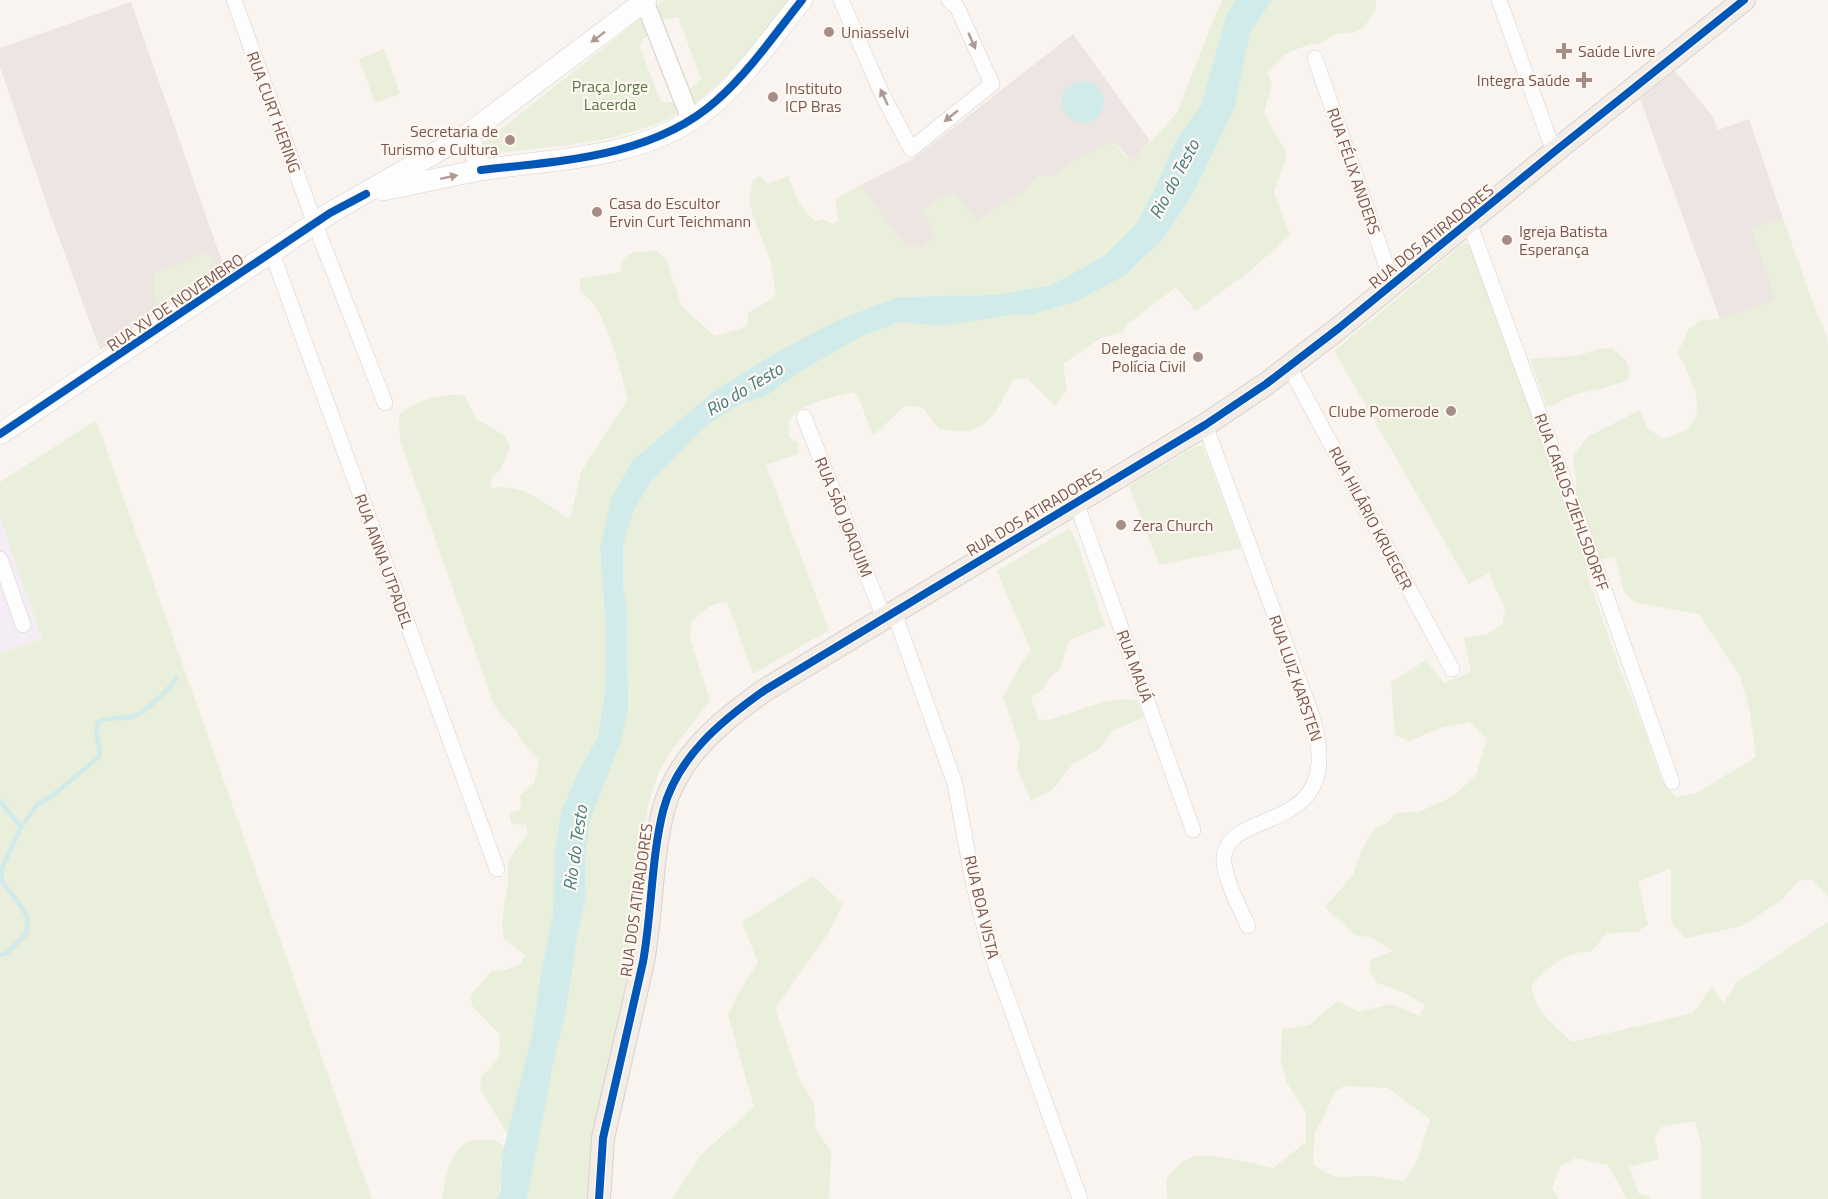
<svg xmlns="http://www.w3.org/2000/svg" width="1828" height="1199" font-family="'Titillium Web',sans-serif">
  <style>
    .industrial { fill: #ede5e1 }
    .education { fill: #f4edf5 }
    .green { fill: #e9efda; fill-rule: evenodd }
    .water { fill: #d0ebe9 }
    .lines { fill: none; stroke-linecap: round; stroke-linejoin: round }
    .stream { stroke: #d0ebe9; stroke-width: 4.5 }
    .minor-casing { stroke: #d8cfcb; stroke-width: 16 }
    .tertiary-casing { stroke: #d8cfcb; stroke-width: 20 }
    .secondary-casing { stroke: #d9cfca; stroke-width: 22 }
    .primary-casing { stroke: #dacfcc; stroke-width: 24 }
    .minor { stroke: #fefdfd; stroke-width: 15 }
    .tertiary { stroke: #fefdfd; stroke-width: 18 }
    .secondary { stroke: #fefdfd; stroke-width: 21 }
    .primary { stroke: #f3ede7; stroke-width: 22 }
    .cycleway-casing { stroke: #fff8f2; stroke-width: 11 }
    .cycleway { stroke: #0057b8; stroke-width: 8 }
    .oneway { fill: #ae9993 }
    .poi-dot { fill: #a68d86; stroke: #fff8f2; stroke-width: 2 }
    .labels { text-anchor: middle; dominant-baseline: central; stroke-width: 4.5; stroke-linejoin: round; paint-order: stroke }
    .poi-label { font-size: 16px; fill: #79564d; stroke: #fff8f2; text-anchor: start }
    .park-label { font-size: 16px; fill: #5a7941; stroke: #fff8f2 }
    .street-label { font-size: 16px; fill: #79564d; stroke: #fff8f2 }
    .water-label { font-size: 18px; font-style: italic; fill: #407c7e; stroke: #fff8f2 }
  </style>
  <rect width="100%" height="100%" fill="#f9f4ef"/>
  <path class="industrial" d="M131,2L225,270L100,350L47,205L0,67V48Z
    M1073,34L1150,141L1133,162L1114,142L1084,155L1053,176H1038L1025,191L977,221L952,191L936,236L922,248L905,247L861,185L913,159Z
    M1675,71L1712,115L1718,130L1749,119L1783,218L1752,230L1776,300L1720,319L1640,99Z"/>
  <path class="education" d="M0,517L42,639L0,653Z"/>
  <path class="green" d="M664,0H789C764,30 740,64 711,90C651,144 562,145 486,154L482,144ZM678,17L701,79L690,89L663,20ZM648,34L674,102V103L661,102L639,45Z
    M1223,0H1236L1227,13L1201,106L1176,140L1156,186L1136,224L1104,256L1052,285L995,295L897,297L836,321L777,352L714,391L633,460L600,547L606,632L605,691L598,737L578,772L561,812L555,852L553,914L541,973L532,1035L508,1135L480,1089L481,1077L499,1058L500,1035L473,1007L470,996L492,971L505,970L520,965L525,955L504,939L502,927L504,904L508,884V861L528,833L526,825L511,823L509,813L521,810L520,795L534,783L539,760L524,745L516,730L497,710L492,699L400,440L399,415C413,401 447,392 465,396L475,418L505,436L510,446L501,469L492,477L490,488C526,483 541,502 570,519L581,472L628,399C619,368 608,310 580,291V279L620,272L623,259L633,252L657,251L666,259L682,307L715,336L746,327L749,312L767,302L776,294L770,260L753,216L749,201L753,180L760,176L767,184L789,176C795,196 799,206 815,221L823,219L833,224L839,221L835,199L861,185L905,247L922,248L936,236L922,210L952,191L978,221L1025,191L1038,176H1053L1084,155L1114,142L1122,153L1133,161L1177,113L1217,11Z
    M1272,0H1376V10L1363,28L1355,32L1336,34L1319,44H1310L1285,54L1267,72L1272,84L1264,113L1287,154L1274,192L1290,235L1250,271L1196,311L1176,287L1128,324L1122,332L1101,338L1063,364L1067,390L1055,406L1027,378L1012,380C1002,401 993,426 968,431C959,433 948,429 939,429L922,407L904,406L873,436L858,396L853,392C836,397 800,403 791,418C788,423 789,431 789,437L799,443L798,454L766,465L829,630L753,674L727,601L710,606L691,622L690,639L710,700L670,752L658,774L648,806L643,835L632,953L596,1122L593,1199H527L553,1065L566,1011L578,931L586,898L585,860L590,821L628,710L627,609L623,584V545L634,510L651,482L703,428L741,404L766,396L801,371L862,336L900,322L940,326L1016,314L1031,315L1077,301L1124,276L1163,239L1192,196L1235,107L1250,33Z
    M384,49L400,94L375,103L359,59Z
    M1783,218L1813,304L1826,334L1828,345V897L1811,879L1798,881L1782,900L1742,926L1686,938L1671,922V868L1638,882L1648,925L1637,932L1607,933L1591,952C1568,950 1548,968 1532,984C1532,1010 1554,1025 1572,1042L1693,1013L1712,986L1723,1003L1737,982L1828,922V1199H1701V1142L1695,1121L1661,1127L1655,1138L1659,1159L1629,1167L1639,1194L1651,1197V1199H1627L1608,1165L1576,1158L1560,1166L1552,1189L1559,1199H1167L1166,1179C1174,1170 1182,1160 1195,1156C1209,1153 1257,1164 1273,1168L1306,1142V1112L1287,1083L1281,1062L1282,1029L1309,1025L1338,1001L1358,1012L1391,1004L1420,1016L1425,1005L1403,992L1377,983L1369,972L1371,959L1393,951L1373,938L1355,935L1325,907L1353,875L1363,847L1375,828L1386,824L1397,813L1419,812L1454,796L1476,775L1487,739L1469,722L1440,728L1409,741L1395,735L1391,682L1426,660L1444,683L1471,672L1464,638L1488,634L1502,624L1505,609L1489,573L1469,584L1334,351L1464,243L1471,245L1576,518V478L1573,456L1587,437L1640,410L1646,427L1663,439C1671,436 1683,433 1689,427C1709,406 1687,373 1678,352L1689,329L1701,320L1720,319L1776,300L1752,230ZM1615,557L1624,592L1637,603L1699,614L1740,676L1750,713L1756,757L1696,793L1676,797L1662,782L1646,734L1620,670L1588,577L1585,563ZM1344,1086L1388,1088L1430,1119L1417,1161L1404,1181C1392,1180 1379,1176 1366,1176C1339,1176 1338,1182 1313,1164L1315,1132L1325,1115L1334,1093Z
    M207,253L212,257L216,269L213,272L160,306C152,296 151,284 156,272Z
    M1612,348C1623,358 1633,363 1628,380C1609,388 1588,390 1568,397C1560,400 1556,406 1547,406L1530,359L1576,356L1600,349Z
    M96,420L372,1199H0V653L42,639L0,517V482Z
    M1196,446H1203L1241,548L1159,565L1129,486Z
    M1070,528L1079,548L1105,626L1069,640L1060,669L1049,678L1043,689L1031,698L1039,721C1068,719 1108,692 1137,701L1143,718L1112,731L1101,747L1072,765L1053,789L1031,801L1017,768L1020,745L1003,697C1013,681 1019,664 1031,651L997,571Z
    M813,876L843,904L829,932L775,1008L799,1078L814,1104L816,1130L831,1151L829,1199H672L702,1154L754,1107L728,1015L739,992L758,963L742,922Z
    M494,1140L505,1147C498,1164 505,1182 497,1199H442C445,1180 449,1148 470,1141C477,1139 487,1140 494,1140Z"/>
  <path class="water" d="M1236,0H1272L1250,33L1235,107L1192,196L1163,239L1124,276L1077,301L1031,315L1016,314L940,326L900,322L862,336L801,371L766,396L741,404L703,428L651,482L634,510L623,545V584L627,609L628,710L620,743L590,821L585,860L586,898L578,931L566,1011L553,1065L527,1199H497L501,1190L502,1156L532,1035L541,973L553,914L555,852L561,812L578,772L598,737L605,691L606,632L600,547L612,497L633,460L714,391L777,352L836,321L897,297L995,295L1052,285L1104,256L1136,224L1156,186L1176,140L1201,106L1227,13Z
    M1062 102a21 21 0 1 1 42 0a21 21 0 1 1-42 0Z"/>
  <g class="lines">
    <path class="stream" d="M0,801L21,827L1,870L2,881L21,906L28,918L26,934L7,953L0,955
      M21,827L37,805L53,795L99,757C102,741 93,738 98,722C111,717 118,719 131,717C144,714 170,689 177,677"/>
    <g class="minor-casing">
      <path id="minor" d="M234,0L315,224L385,403
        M841,0L882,94L911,149L992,84L957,7L949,0
        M1499,0L1554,152
        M1315,58L1393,285
        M1469,222L1604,590L1672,782
        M272,253L497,869
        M1290,368L1452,669
        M804,417L884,618
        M1205,425L1312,716C1349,838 1231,805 1224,856C1222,875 1240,908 1248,926
        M1076,502L1193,830
        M0,559L23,625
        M894,612L955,784L973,882L990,950L1080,1199"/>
    </g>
    <g class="tertiary-casing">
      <path id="tertiary" d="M644,0L691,120"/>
    </g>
    <g class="secondary-casing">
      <path id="secondary" d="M468,134L481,170
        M383,190C415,184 448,176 481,170C556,158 639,160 703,112C742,83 771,38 802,0
        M0,434L330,213L468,134L646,0"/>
    </g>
    <g class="primary-casing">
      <path id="primary" d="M599,1199L603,1138L643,962C652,912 651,860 663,811C677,757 721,721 765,690L1205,425L1266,384L1339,328L1554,152L1744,0"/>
    </g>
    <use href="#minor" class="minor"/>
    <use href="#tertiary" class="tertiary"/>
    <use href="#secondary" class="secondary"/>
    <use href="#primary" class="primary"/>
    <g class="cycleway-casing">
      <path id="cycleway" d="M481,170C560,161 653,157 716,101C749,72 775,34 802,0
        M0,434L330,213L366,194
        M599,1199L603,1138L643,962C652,912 651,860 663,811C677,757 721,721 765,690L1205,425L1266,384L1339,328L1554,152L1744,0"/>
    </g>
    <use href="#cycleway" class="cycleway"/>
  </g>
  <defs><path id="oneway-solid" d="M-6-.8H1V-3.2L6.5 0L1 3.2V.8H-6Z" transform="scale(1.5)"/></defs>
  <g class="oneway">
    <use href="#oneway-solid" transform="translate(598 37) rotate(143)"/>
    <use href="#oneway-solid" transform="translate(972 41) rotate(66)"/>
    <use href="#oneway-solid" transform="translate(884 97) rotate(-115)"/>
    <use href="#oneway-solid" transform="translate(951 116) rotate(141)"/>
    <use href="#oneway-solid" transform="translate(449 177) rotate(-12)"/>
  </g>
  <g class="poi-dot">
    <circle cx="829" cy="32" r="6"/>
    <path d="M1561 42h6v6h6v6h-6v6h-6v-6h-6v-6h6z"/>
    <path d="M1581 71h6v6h6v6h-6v6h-6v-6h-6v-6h6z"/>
    <circle cx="773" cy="97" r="6"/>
    <circle cx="510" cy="140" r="6"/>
    <circle cx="597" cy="212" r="6"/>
    <circle cx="1507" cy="240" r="6"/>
    <circle cx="1198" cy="357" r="6"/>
    <circle cx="1451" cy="411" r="6"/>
    <circle cx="1121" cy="525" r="6"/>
  </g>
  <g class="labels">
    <g class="poi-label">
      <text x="841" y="32">Uniasselvi</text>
      <text x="1578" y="51">Saúde Livre</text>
      <text x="1570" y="80" text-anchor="end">Integra Saúde</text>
      <text x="785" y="88">Instituto<tspan x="785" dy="18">ICP Bras</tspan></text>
      <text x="498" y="131" text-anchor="end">Secretaria de<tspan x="498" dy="18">Turismo e Cultura</tspan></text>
      <text x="609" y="203">Casa do Escultor<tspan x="609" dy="18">Ervin Curt Teichmann</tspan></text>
      <text x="1519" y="231">Igreja Batista<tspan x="1519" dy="18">Esperança</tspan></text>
      <text x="1186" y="348" text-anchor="end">Delegacia de<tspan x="1186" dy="18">Polícia Civil</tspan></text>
      <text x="1439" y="411" text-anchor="end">Clube Pomerode</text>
      <text x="1133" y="525">Zera Church</text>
    </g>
    <g class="park-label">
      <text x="610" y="86">Praça Jorge<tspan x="610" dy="18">Lacerda</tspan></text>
    </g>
    <g class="street-label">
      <text transform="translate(274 112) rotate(70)">RUA CURT HERING</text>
      <text transform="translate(1354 171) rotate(71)">RUA FÉLIX ANDERS</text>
      <text transform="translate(1431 236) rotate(-39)">RUA DOS ATIRADORES</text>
      <text transform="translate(175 302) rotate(-34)">RUA XV DE NOVEMBRO</text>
      <text transform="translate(1572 502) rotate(70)">RUA CARLOS ZIEHLSDORFF</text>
      <text transform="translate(1034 512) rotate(-31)">RUA DOS ATIRADORES</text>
      <text transform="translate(844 517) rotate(68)">RUA SÃO JOAQUIM</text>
      <text transform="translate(1371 518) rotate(62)">RUA HILÁRIO KRUEGER</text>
      <text transform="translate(384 561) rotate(70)">RUA ANNA UTPADEL</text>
      <text transform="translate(1135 666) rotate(70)">RUA MAUÁ</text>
      <text transform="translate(1296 678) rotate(71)">RUA LUIZ KARSTEN</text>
      <text transform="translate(636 900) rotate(-82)">RUA DOS ATIRADORES</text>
      <text transform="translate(982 907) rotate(77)">RUA BOA VISTA</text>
    </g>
    <g class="water-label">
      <text transform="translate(1174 179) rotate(-62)">Rio do Testo</text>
      <text transform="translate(744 389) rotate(-31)">Rio do Testo</text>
      <text transform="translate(575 848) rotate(-82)">Rio do Testo</text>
    </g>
  </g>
</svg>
